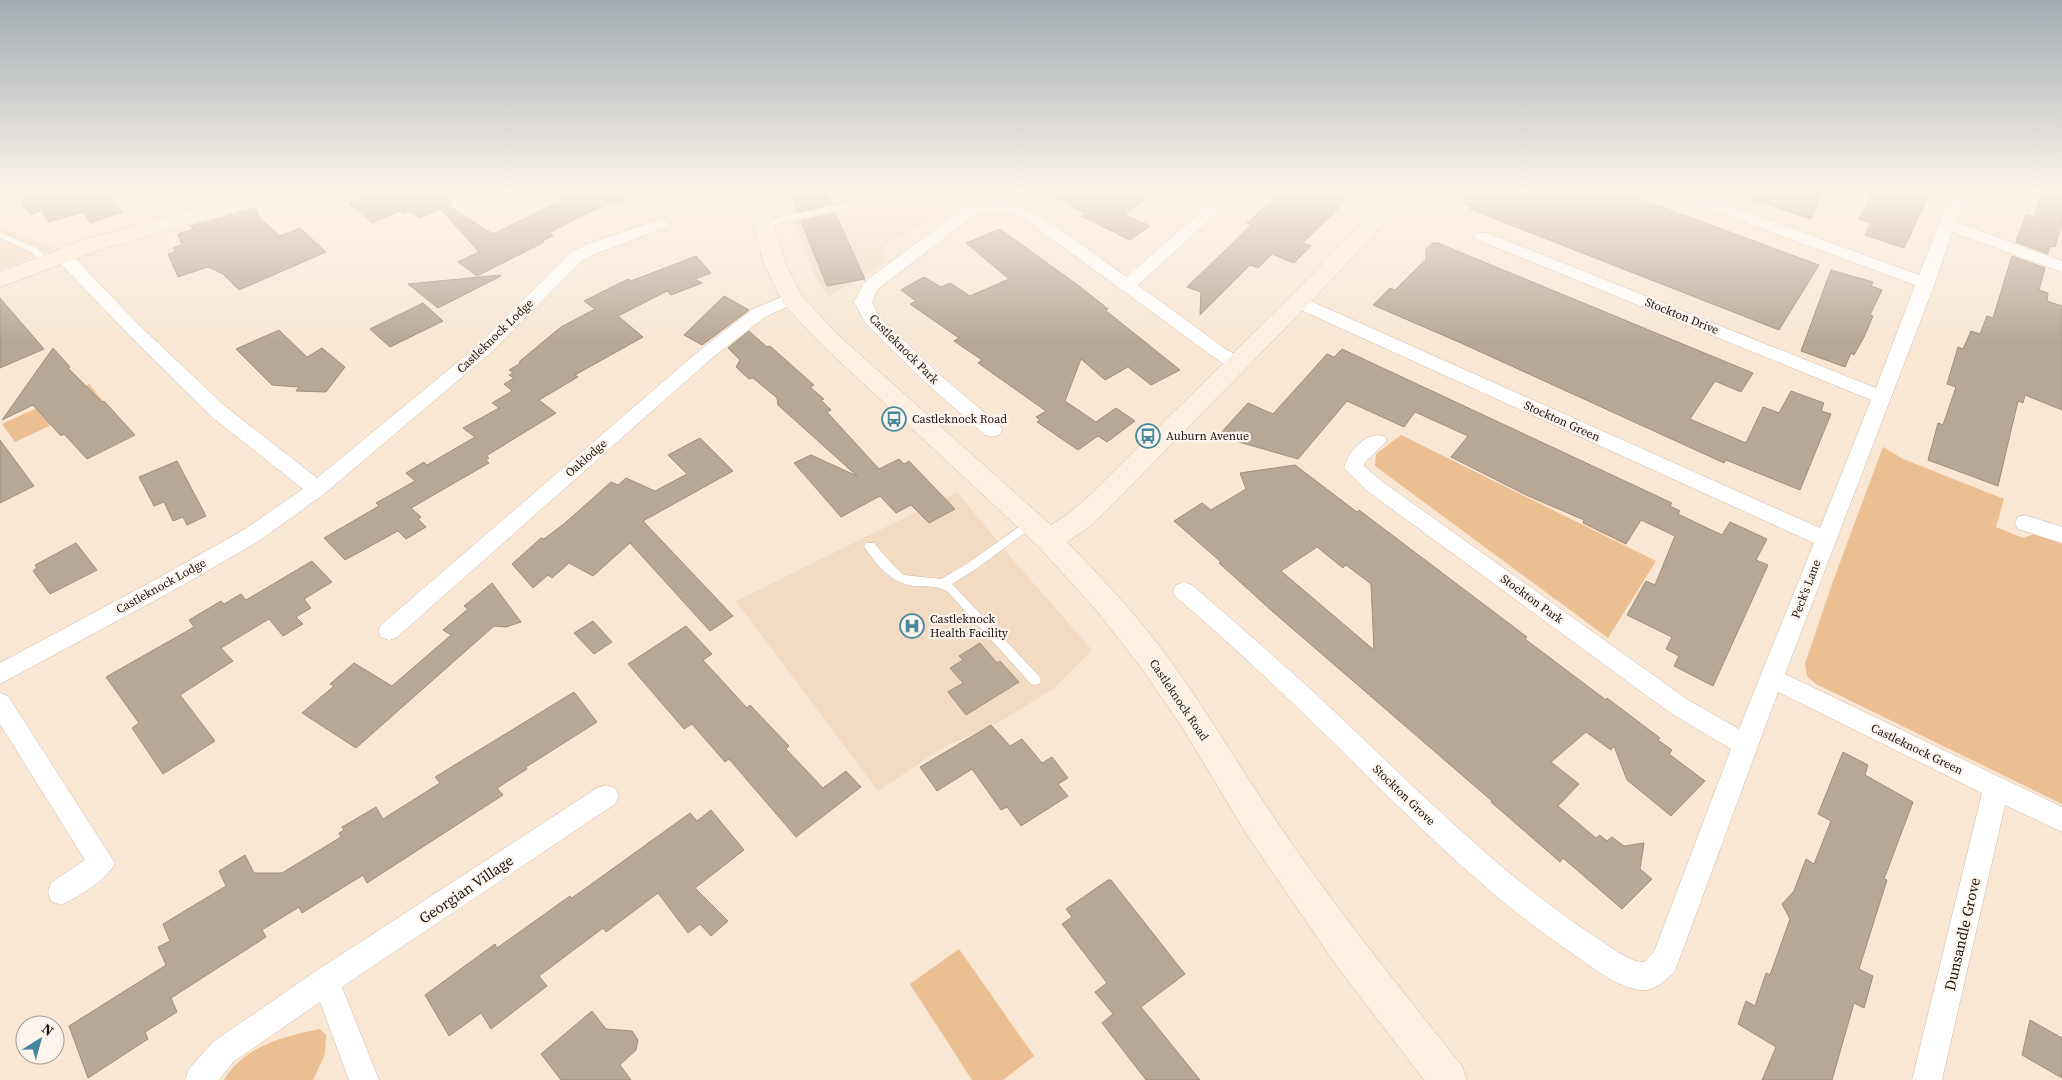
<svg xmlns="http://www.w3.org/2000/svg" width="2062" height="1080" font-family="'Source Serif 4',serif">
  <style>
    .built { fill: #f3dac2 }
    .green { fill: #ecbf92 }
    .building { fill: #b9a795; stroke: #a08f7d; fill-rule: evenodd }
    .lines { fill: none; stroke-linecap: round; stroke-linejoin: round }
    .lane-casing { stroke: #ccb9a7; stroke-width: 1 }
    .street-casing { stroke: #ccb9a7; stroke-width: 1 }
    .secondary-casing { stroke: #ccb9a7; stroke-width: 1 }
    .lane { fill: #fff; fill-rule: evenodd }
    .street { fill: #fff; fill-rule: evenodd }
    .secondary { fill: #fef0e1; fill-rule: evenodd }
    .labels { text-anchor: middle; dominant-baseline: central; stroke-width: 4.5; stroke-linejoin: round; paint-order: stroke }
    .street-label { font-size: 12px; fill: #1b140d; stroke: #fdf5ed }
    .poi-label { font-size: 12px; fill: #1b140d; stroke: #fdf5ed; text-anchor: start }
    .near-street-label { font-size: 15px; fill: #1b140d; stroke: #fdf5ed }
  </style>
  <rect width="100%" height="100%" fill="#f9e6d3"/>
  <path class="built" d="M782,190H977L884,247L887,261L828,297L814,274Z
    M0,224L21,237L57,246L0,270Z
    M957,492L1007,553L1092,650L1054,688L1003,720L941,749L878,791L736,601Z"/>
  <path class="green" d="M89,384L103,401L15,442L2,424Z
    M1401,435L1656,561L1608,638L1375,466L1376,454Z
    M1883,447L1903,459L2004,499L1996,527L2023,538L2034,534L2062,544V804L1816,684L1807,676L1805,664L1832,584Z
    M959,949L1034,1056L1003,1080H972L910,984Z
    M320,1029L326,1035L325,1054L313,1080H224C244,1046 285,1036 320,1029Z"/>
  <path class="building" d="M14,190H106L122,212L90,223L84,212L48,222L42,210L30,215Z
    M375,190H460L445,197L453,203L448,206L493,234L564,199L550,190H642L643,193L594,210L549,233L553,236L542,241L544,242L477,276L458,262L479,252L441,209L419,218L410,211L404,214L400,211L372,223L349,203L377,191Z
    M790,190H825L832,204L798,212Z
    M1040,190H1159L1124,214L1150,226L1130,240L1081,216L1085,213Z
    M1283,190H1325L1348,199L1303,243L1311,246L1294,263L1272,254L1258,268L1250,265L1200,315L1201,292L1187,287L1251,225L1247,223Z
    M1477,190H1616L1819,265L1779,330L1470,209L1472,207L1462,203Z
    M1736,190H1823L1811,219L1735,194Z
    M1874,190H1899L1927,199L1904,248L1865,235L1871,223L1859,219Z
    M2043,190H2062V224L2055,247L2050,246L2048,254L2016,242L2026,215L2034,217Z
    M256,208L258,216L280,236L300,228L326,252L239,290L223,274L208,267L178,277L168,254L175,252L173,248L182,245L178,234L193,229L191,226Z
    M835,213L865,279L827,286L801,221Z
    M1000,229L1079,286L1108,309L1105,310L1180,370L1151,385L1128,367L1105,380L1081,359L1065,401L1096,422L1116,408L1135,421L1107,442L1098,436L1078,450L1037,422L1040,420L1036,417L1046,411L978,363L982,360L954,341L959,338L910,304L916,301L901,290L924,277L941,287L950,283L970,296L1009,279L966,243Z
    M1432,243H1438L1753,373L1741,392L1715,381L1690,419L1746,443L1763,407L1779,413L1791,391L1824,403L1821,411L1831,414L1800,490L1726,460L1724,463L1461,343L1373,305L1390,288L1395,290L1426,259V249Z
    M696,256L711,273L695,279L702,283L671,295L667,291L618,316L643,337L575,375L578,377L539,400L556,413L486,456L489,458L486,460L489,463L411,508L421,517L418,519L426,527L406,539L398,531L345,560L324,538L379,506L376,503L415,481L406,473L424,462L427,465L475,437L463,428L499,408L492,403L512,391L504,384L514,378L509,375L513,373L509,370L519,364L520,361L561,327L595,309L584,301L628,279L631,281Z
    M2012,256L2045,268L2039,290L2048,293L2047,301L2062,306V410L2025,395L2023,403L2018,401L1998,486L1928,460L1938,423L1943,425L1956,387L1947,384L1958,347L1963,349L1971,331L1980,334L1987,316L1993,318Z
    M1831,270L1873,282L1871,286L1882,290L1870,315L1873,316L1864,337L1854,355L1851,353L1845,367L1801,351Z
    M500,275L501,276L438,308L408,284Z
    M724,296L749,310L702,345L684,335Z
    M0,298L44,349L0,368Z
    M423,303L443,321L390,347L370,329Z
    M279,330L307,357L322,348L345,367L326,392L296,391L299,387L272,385L236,349Z
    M749,331L767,347L770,346L814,385L810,387L824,399L821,400L831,410L827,412L879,469L899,459L904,464L909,461L955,509L929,523L911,505L896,513L880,496L841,517L794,463L811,455L857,476L778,405L777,398L753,378L749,379L736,367L740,360L728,348Z
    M53,348L70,367L68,368L102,402L104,401L135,435L87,459L64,434L61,436L33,405L2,420Z
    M1342,349L1672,503L1670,506L1680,511L1678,514L1722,535L1730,522L1767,539L1756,560L1768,565L1713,686L1674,666L1679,656L1666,649L1672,637L1627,615L1646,581L1655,585L1675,536L1641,520L1626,544L1583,523L1584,520L1526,495L1451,457L1468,436L1415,412L1404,427L1347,401L1298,459L1218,436L1248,403L1273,414L1327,354L1334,357Z
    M700,438L733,471L643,521L733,616L710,631L630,543L593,576L569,563L552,578L548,575L533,588L512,564L541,538L544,539L565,523L611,482L618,485L626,478L655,491L687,474L668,455Z
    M0,440L34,486L0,503Z
    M177,461L206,516L187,525L183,517L173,521L164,502L154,506L139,477Z
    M1295,465L1357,512L1359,510L1527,637L1525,639L1606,700L1607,698L1660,738L1658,740L1672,750L1669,754L1705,781L1671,816L1627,780L1614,746L1611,750L1586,732L1551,762L1579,784L1558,806L1596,838L1600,835L1607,841L1612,837L1624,846L1644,843L1640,869L1652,879L1622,909L1563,858L1560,862L1491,802L1492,801L1272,611L1219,563L1221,562L1174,521L1202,503L1211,510L1246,489L1240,473ZM1317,547L1343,568L1346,565L1371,584L1374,650L1281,571Z
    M76,543L97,570L50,594L33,571L37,568L35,565Z
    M312,561L332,582L304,599L311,608L296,617L303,624L283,636L269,619L221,648L233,661L180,695L215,741L163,774L132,728L139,723L106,677L194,627L189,620L221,601L224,604L241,594L246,600Z
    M492,583L521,622L506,627L494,626L356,748L302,713L334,686L330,684L354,663L392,686L451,635L443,630L468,609L464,606Z
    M593,621L612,642L594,654L574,633Z
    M686,626L712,654L703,660L747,708L750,705L789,746L786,749L823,788L846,771L861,787L796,837L729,759L725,762L692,724L684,729L628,664Z
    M980,643L997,663L1000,661L1019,682L966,715L948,692L963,683L950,668L963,660L959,656Z
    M574,692L597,722L526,767L527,769L497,788L503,795L367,883L363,875L302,913L299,907L262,930L266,937L171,998L177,1012L145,1032L148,1039L88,1078L69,1026L166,965L158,947L170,941L163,924L226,886L219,871L245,855L254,873H282L341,837L339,833L344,830L342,827L376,807L383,819L440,783L435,777Z
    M991,725L1010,746L1022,739L1042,763L1052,757L1068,778L1058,784L1068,796L1021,826L1007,807L1001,810L972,769L937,791L920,767Z
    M1843,752L1868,765L1865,775L1913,802L1884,879L1887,880L1859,969L1873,976L1864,1008L1854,1003L1832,1080H1762L1776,1047L1738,1024L1746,1001L1755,1006L1766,973L1770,975L1790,919L1782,904L1794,891L1806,859L1814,864L1831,821L1818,814Z
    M711,810L744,850L695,888L728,921L711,936L700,924L688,933L658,893L606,932L603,928L539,976L547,986L491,1029L481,1013L449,1036L425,995L495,944L497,948L570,896L572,898L690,813L697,821Z
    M1108,880H1111L1185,974L1141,1007L1200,1080H1146L1102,1023L1113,1014L1095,992L1107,983L1062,924L1072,917L1066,909Z
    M592,1011L606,1029L632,1031L638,1040L636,1050L620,1065L631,1080H561L541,1054Z
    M2030,1020L2062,1038V1078L2022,1055Z"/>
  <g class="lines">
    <g class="lane-casing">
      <path id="lane" d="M851,202L855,205L854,207L763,227L759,224L763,221Z
        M0,232L37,248L50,262L49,264H43L31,252L0,238Z
        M1030,519L1034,520L1036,523L1034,526L976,569L952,584L1039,676L1041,680L1039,684L1035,685L1031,684L948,592C937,585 926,587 914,586C892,584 875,564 864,546L866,543H874L893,565L904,575L941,579L968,563Z"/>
    </g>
    <g class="street-casing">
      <path id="street" d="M212,190H229L245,205L243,208H231Z
        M1225,190H1242L1138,285L1227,350L1244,359L1246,363L1244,367C1232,370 1224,364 1215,358L1025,219C1008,210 993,208 975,215L884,284L877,290L872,302L879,317L939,374L999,425L1002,430L999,435L992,437L985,435L925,382L866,324L854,302L863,284L872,276L963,209C1009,191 1034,210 1070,236C1089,250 1108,264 1127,277Z
        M1664,190H1687L1919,275L1952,190H1968L1956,222L2062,261V272L1952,232L1935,283L1785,674L2062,807V832L2005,805L1942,1080H1912L1982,793L1778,692L1675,971C1666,980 1654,992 1640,990C1614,986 1591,966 1570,952C1482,892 1408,816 1332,741C1282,692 1230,643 1176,597L1173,591L1176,585L1184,582L1192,585C1234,621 1276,658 1317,695C1407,779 1491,868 1594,936C1609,945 1627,962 1644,962L1654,952L1731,749L1672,714L1366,490L1344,468C1348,452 1366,431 1384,436L1387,441L1365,462L1364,466L1380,480L1688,700L1739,729L1814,543L1292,306L1289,302L1292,298L1298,297L1304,298L1820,528L1871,400L1476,239L1474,236L1476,233H1488L1876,388L1915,285L1666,193Z
        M661,219L667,221L669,224L667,227L597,253L582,261L488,355L324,494L259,541L178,588L0,684V663L162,576L245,529L303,489L212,417L129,335L56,259L54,255L56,251H68L141,327L226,407L317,478L476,347L570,253L585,245Z
        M791,293L797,294L800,298L797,302L765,317L712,358L397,637L389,640L381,637L378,631L381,625L700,350L753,309Z
        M2025,515L2062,527V543L2018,529L2015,523L2018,517Z
        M0,693L8,696L115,863C108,879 77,898 61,905L51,901L48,892L51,883L85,860L0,724Z
        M606,785L615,788L619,796L615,804L342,987L379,1080H349L320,1002L233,1062L219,1080H185L189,1069L213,1042L316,971L597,788Z"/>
    </g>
    <g class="secondary-casing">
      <path id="secondary" d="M264,190H297L294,194L99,250L0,287V272L83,240Z
        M744,190H764L786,264L801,295L837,334L1051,525L1069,513L1090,495L1290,297L1394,190H1415L1306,307L1108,509L1089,527L1067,542C1101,577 1135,613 1164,652C1203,704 1235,760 1271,813C1330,901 1396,983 1462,1066L1467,1080H1424L1336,965L1247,835L1182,727L1142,669L1097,611L1039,547L821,344L783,303L764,264Z"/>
    </g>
    <use href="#lane" class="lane"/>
    <use href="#street" class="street"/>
    <use href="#secondary" class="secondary"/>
  </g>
  <linearGradient id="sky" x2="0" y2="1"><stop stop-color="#a3acb2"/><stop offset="0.56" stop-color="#fcf4eb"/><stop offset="1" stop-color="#fcf4eb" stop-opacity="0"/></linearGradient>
  <rect width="2062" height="341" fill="url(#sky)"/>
  <defs>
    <g id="bus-ring" transform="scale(1.25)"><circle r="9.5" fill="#fdf5ed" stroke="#47899a" stroke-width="1.5"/><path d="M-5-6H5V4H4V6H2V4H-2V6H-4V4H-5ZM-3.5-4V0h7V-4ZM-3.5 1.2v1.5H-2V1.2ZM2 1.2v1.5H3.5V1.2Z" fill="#47899a"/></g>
    <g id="hospital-ring" transform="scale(1.25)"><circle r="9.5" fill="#fdf5ed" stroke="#47899a" stroke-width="1.5"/><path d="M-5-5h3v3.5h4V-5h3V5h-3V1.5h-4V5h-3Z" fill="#47899a"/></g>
  </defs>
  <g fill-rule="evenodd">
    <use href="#bus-ring" x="894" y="419"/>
    <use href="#bus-ring" x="1148" y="436"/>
    <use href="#hospital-ring" x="912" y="626"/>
  </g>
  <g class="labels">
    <g class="street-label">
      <text transform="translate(1682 316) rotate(22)">Stockton Drive</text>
      <text transform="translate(495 336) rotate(-44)">Castleknock Lodge</text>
      <text transform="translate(904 349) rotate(45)">Castleknock Park</text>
      <text transform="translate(1562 421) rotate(24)">Stockton Green</text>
      <text transform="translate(586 458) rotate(-41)">Oaklodge</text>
      <text transform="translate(161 586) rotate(-29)">Castleknock Lodge</text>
      <text transform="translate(1806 589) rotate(-69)">Peck's Lane</text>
      <text transform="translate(1532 599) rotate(36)">Stockton Park</text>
      <text transform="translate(1179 700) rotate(56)">Castleknock Road</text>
      <text transform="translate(1917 749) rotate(26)">Castleknock Green</text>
      <text transform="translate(1404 795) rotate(44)">Stockton Grove</text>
    </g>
    <g class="poi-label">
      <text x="912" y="419">Castleknock Road</text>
      <text x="1166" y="436">Auburn Avenue</text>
      <text x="930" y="619">Castleknock<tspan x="930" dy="14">Health Facility</tspan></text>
    </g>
    <g class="near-street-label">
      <text transform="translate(466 889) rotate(-34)">Georgian Village</text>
      <text transform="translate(1962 934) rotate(-77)">Dunsandle Grove</text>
    </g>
  </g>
  <g transform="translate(40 1040) rotate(37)"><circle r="24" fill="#fdf5ed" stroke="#a39b93"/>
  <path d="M0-4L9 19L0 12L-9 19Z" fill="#47899a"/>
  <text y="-8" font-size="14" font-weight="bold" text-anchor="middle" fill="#1b140d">N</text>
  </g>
</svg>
